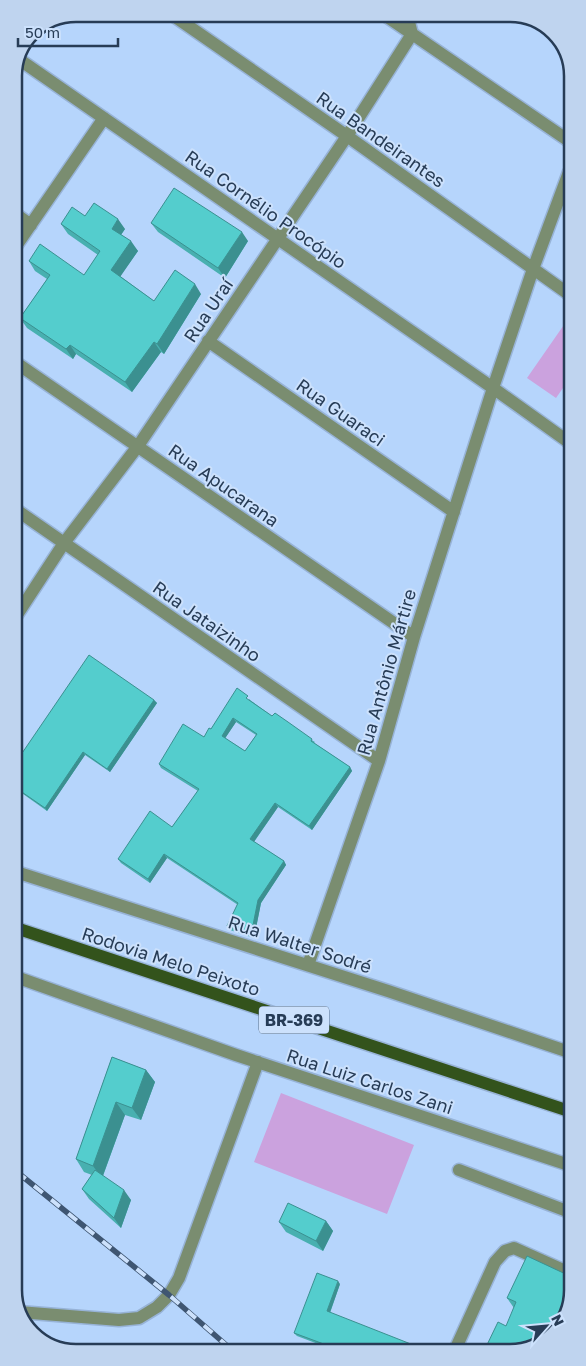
<svg xmlns="http://www.w3.org/2000/svg" width="586" height="1366" font-family="'Golos Text',sans-serif">
  <style>
    .green { fill: #cba2de }
    .lines { fill: none; stroke-linecap: round; stroke-linejoin: round }
    .minor-casing { stroke: #97b3d7; stroke-width: 15 }
    .major-casing { stroke: #97b3d7; stroke-width: 15 }
    .minor { stroke: #7a8d70; stroke-width: 12 }
    .major { stroke: #33531c; stroke-width: 12 }
    .rail-casing { stroke: #3f5672; stroke-width: 5.5 }
    .rail { stroke: #cce1fc; stroke-width: 4; stroke-dasharray: 11; stroke-linecap: butt }
    .wall { fill: #48b0b0; fill-rule: evenodd }
    .shaded-wall { fill: #3b9090 }
    .building { fill: #54cdcd; stroke: #3b9090; fill-rule: evenodd }
    .labels { text-anchor: middle; dominant-baseline: central; stroke-width: 4; stroke-linejoin: round; paint-order: stroke }
    .shield { fill: #cce1fc; stroke: #586e88; stroke-width: 1 }
    .shield-label { font-size: 16px; font-weight: bold; fill: #273c56 }
    .street-label { font-size: 18px; fill: #273c56; stroke: #cce1fc }
    .rim { fill: none; stroke: #273c56; stroke-width: 2.5 }
  </style>
  <rect width="100%" height="100%" fill="#b6d5fc"/>
  <path class="green" d="M568,319L570,320V378L556,398L527,378Z
    M281,1093L414,1145L387,1214L254,1162Z"/>
  <g class="lines">
    <g class="minor-casing">
      <path id="minor" d="M171,14L347,136L570,295
        M383,14L569,141
        M20,60L493,388L570,443
        M14,213L31,225
        M14,249L104,118
        M208,341L454,512
        M15,362L414,637
        M15,509L379,761
        M15,618L64,543L138,446L347,136L412,34L407,14
        M16,872L388,991L572,1053
        M308,965L379,761L414,637L493,388L533,269L569,172
        M16,977L236,1055L572,1166
        M459,1170L572,1213
        M19,1312L119,1320L139,1318L157,1307L169,1295L179,1278L258,1062
        M455,1350L495,1262L505,1251L514,1248L572,1274"/>
    </g>
    <g class="major-casing">
      <path id="major" d="M16,928L572,1112"/>
    </g>
    <use href="#minor" class="minor"/>
    <use href="#major" class="major"/>
    <g class="rail-casing">
      <path id="rail" d="M17,1172L169,1295L233,1351"/>
    </g>
    <use href="#rail" class="rail"/>
  </g>
  <path class="wall" d="M85,216L125,229L121,235L138,251L120,276L154,301L201,294L164,354L161,352L132,392L76,354L73,359L27,328L20,318L47,279L35,271L29,261L84,275L98,255L68,234L61,224Z
    M151,223L248,241L225,278L158,232Z
    M250,699V700L272,716L315,742L314,743L350,767L352,771L312,830L278,807L254,842L284,861L286,865L261,903L254,938L230,930L227,926L238,905L167,858L150,883L121,863L118,859L172,827L198,791L161,768L159,764L204,737L211,729ZM236,722L256,735L245,751L225,738Z
    M154,700L157,703L110,772L85,755L47,811L16,789V762Z
    M112,1057L146,1070L155,1082L141,1120L125,1115L103,1176L131,1200L121,1228L89,1199L82,1189L92,1175L84,1172L76,1159Z
    M326,1221L333,1231L323,1251L286,1232L279,1222Z
    M572,1277L514,1308L507,1298Z
    M340,1284L330,1313L422,1350H334L297,1336L294,1333Z"/>
  <path class="shaded-wall" d="M118,219L125,229L118,239L112,229Z
    M242,232L248,241L225,278L218,268Z
    M131,241L138,251L118,280L111,270Z
    M195,284L201,294L164,354L157,344Z
    M154,342L161,352L132,392L125,382Z
    M70,345L76,354L73,359L66,349Z
    M154,700L157,703L110,772L107,769Z
    M233,718L236,722L224,740L222,736Z
    M83,752L85,755L47,811L45,808Z
    M350,767L352,771L312,830L309,826Z
    M275,803L278,807L253,843L250,839Z
    M164,854L167,858L150,883L148,879Z
    M284,861L286,865L261,903L254,938L251,935L258,900Z
    M146,1070L155,1082L141,1120L132,1108Z
    M116,1102L125,1115L102,1178L93,1166Z
    M124,1190L131,1200L121,1228L114,1218Z
    M326,1221L333,1231L323,1251L316,1241Z
    M338,1281L340,1284L329,1315L327,1311Z"/>
  <path class="building" d="M174,188L242,232L218,268L151,223Z
    M94,203L118,219L112,229L131,241L111,270L154,301L175,270L195,284L157,344L154,342L125,382L70,345L66,349L20,318L50,275L29,261L40,244L84,275L100,251L61,224L72,207L85,216Z
    M89,655L154,700L107,769L83,752L45,808L16,788V762Z
    M237,688L248,696L246,698L272,716L275,713L288,722L312,739L311,741L350,767L309,826L275,803L250,839L284,861L258,900L251,935L227,926L238,903L164,854L148,879L118,859L150,811L172,827L199,789L159,764L183,724L204,737L209,728L211,729ZM233,718L257,734L245,751L222,736Z
    M112,1057L146,1070L132,1108L116,1102L93,1166L76,1159Z
    M95,1170L124,1190L114,1218L82,1189Z
    M288,1203L326,1221L316,1241L279,1222Z
    M527,1256L572,1277V1290L559,1327L529,1349H485L498,1322L506,1326L516,1302L507,1298Z
    M317,1273L338,1281L327,1311L421,1348L420,1350H340L294,1333Z"/>
  <g class="labels">
    <rect class="shield" x="259" y="1006.5" width="70" height="27" rx="4"/>
    <g class="shield-label">
      <text x="294" y="1020">BR-369</text>
    </g>
    <g class="street-label">
      <text transform="translate(381 139) rotate(35)">Rua Bandeirantes</text>
      <text transform="translate(266 209) rotate(35)">Rua Cornélio Procópio</text>
      <text transform="translate(208 310) rotate(-56)">Rua Uraí</text>
      <text transform="translate(341 412) rotate(35)">Rua Guaraci</text>
      <text transform="translate(224 485) rotate(35)">Rua Apucarana</text>
      <text transform="translate(207 621) rotate(35)">Rua Jataizinho</text>
      <text transform="translate(386 672) rotate(-74)">Rua Antônio Mártire</text>
      <text transform="translate(300 944) rotate(18)">Rua Walter Sodré</text>
      <text transform="translate(171 961) rotate(18)">Rodovia Melo Peixoto</text>
      <text transform="translate(370 1081) rotate(18)">Rua Luiz Carlos Zani</text>
    </g>
  </g>
  <path d="M0 0H586V1366H0ZM76 22H510A54 54 0 0 1 564 76V1290A54 54 0 0 1 510 1344H76A54 54 0 0 1 22 1290V76A54 54 0 0 1 76 22Z" fill="#bfd4ef" fill-rule="evenodd"/>
  <path class="rim" d="M76 22H510A54 54 0 0 1 564 76V1290A54 54 0 0 1 510 1344H76A54 54 0 0 1 22 1290V76A54 54 0 0 1 76 22Z"/>
  <g transform="translate(546 1326) rotate(63)" stroke="#cce1fc" stroke-width="4" paint-order="stroke">
  <path d="M0-4L9 19L0 12L-9 19Z" fill="#273c56"/>
  <text y="-8" font-size="14" font-weight="bold" text-anchor="middle" fill="#273c56">N</text>
  </g>
  <path d="M18 38v8h100v-8" fill="none" stroke="#273c56" stroke-width="2.5"/>
  <text x="25" y="38" font-size="15" fill="#273c56" stroke="#cce1fc" stroke-width="4" paint-order="stroke">50 m</text>
</svg>
